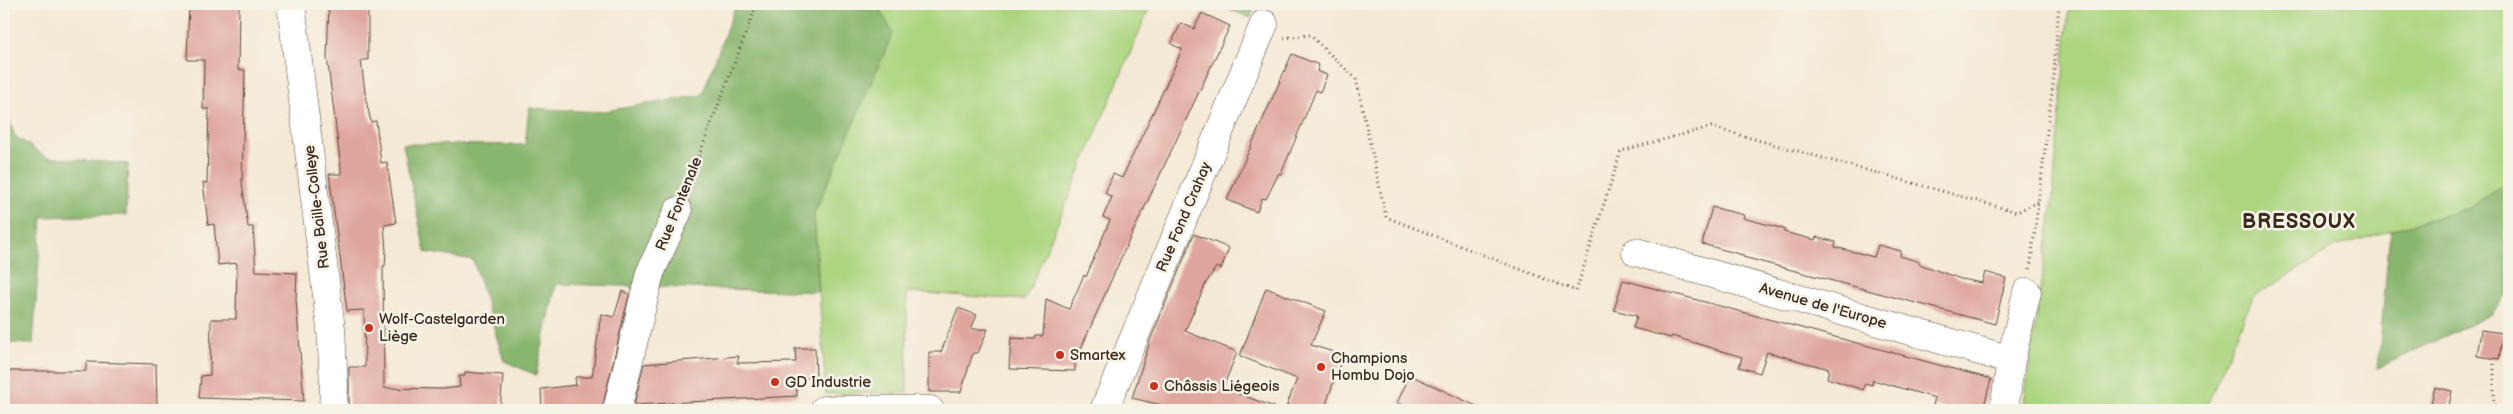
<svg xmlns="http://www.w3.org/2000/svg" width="2513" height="414" font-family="'Balsamiq Sans',sans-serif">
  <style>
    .green { fill: #acd580; stroke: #74804f }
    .forest { fill: #89b66e; stroke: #627046 }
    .building { fill: #dfa69d }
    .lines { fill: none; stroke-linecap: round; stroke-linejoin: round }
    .minor-casing { stroke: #574739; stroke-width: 29 }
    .major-casing { stroke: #574739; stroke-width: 29 }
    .path { stroke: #574739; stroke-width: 3; stroke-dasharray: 1 4; stroke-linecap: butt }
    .minor { stroke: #fff; stroke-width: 28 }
    .major { stroke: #fff; stroke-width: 28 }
    .poi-dot { fill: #c8321e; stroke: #f7f3e8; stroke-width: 2 }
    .labels { text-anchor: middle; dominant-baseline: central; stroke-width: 5; stroke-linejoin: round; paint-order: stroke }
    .street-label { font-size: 15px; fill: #3b2a1e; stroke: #f7f3e8 }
    .poi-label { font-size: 15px; fill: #3b2a1e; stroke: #f7f3e8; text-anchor: start }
    .district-label { font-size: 20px; font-weight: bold; letter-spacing: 1px; fill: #3b2a1e; stroke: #f7f3e8 }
  </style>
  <rect width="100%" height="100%" fill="#f7f3e8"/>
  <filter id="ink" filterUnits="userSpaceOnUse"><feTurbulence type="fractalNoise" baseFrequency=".02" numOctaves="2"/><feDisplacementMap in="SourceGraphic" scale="10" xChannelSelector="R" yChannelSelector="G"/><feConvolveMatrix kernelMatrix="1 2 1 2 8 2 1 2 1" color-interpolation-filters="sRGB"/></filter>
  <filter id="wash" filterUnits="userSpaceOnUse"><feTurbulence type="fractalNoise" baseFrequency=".0096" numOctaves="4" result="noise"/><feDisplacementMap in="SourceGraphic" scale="20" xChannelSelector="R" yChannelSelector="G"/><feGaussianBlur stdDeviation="1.12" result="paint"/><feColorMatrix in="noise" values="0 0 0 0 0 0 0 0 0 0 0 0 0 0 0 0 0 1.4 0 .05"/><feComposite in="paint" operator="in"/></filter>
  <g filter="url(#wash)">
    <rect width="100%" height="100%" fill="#f4e9d4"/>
    <path class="green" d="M877,4H1151L1025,300L907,292V393L826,394L814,214L892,33Z
      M2069,4H2509V181L2469,208L2337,246L2253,297L2205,410H2023L2052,207Z"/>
    <path class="forest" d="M736,4H877L893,33L814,214L819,292L556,284L536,375L504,361L473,260L425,252L403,144L525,145L529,108L599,112L702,95Z
      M1216,4H1256L1250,18Z
      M4,104L15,136L46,157L128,164L126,215L42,217L33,344L4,343Z
      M2509,181V290L2492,314L2378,368L2390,231L2469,208Z"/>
    <g id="blocks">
      <path class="building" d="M189,4H239L238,70H245L242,182L248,227H253L256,271L297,273L296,300L304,401L199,398L201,376L210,375L211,319H236L237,263L218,265L214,224L208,225L203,182L207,183L209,109H203L204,60H187Z
        M329,4H368V60H361L366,100L371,122L376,121L381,163L387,162L396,223L384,225L386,251L385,266H383L384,388L444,389L460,387L459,376H465V372L503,375L500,410H349V367H365L364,310L347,311L329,174H341V168L327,57Z
        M1202,13L1230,26L1125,249L1075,362V371L1009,369L1011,338L1035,339L1036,336H1043L1046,299L1069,309L1084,275L1086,277L1110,220L1103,217L1112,197L1105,193L1113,174L1122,178L1174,68L1182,49L1171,44L1181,23L1194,29Z
        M1292,54L1319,65L1317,71L1327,75L1320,92L1316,90L1281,174L1279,173L1266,199L1262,198L1257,212L1227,200Z
        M1712,207L1744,215L1743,218L1784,229V232L1815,240L1816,237L1836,242L1835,247L1874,257L1878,245L1901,251L1900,256L1920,262L1919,264L1961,279L1982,283L1985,272L2006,278L1995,324L1743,257V255L1702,244Z
        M1194,234L1229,248L1221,269L1216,267L1206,283L1185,331L1237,352L1223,388L1277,408V410H1182L1132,398L1150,341Z
        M1623,280L1991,379L1983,410L1963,405L1961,410H1951L1933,405L1935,398L1873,380L1872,385L1865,383L1863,390L1827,378L1829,369L1767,352L1760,373L1739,367L1742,357L1672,336L1671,338L1633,328L1637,316L1614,310Z
        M1266,288L1326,311L1311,345L1343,355L1324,410H1285L1297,379L1240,356Z
        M622,291L629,294L602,409L542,410L541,389L576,385L575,377H592L601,314L614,317Z
        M958,308L977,315L971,329H988L978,353H973L961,392H929V352H941Z
        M2481,330L2503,333L2499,359L2477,356Z
        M795,348H815L816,378H796L797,396L634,405L644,364L739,356L737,363L796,362Z
        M86,362L156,364L157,405H139V410H4V371H86Z
        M1410,375L1485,410H1413L1397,403Z
        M2435,387L2452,391L2448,410L2430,408Z"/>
    </g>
  </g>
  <g filter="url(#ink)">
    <use href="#blocks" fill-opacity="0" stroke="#574739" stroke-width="1"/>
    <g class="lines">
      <g class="minor-casing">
        <path id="minor" d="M291,4L331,329L334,386L333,410
          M1636,252L2011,360
          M617,410L650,273L678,211
          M1104,410L1264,24
          M2004,410L2011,360L2027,292"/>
      </g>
      <g class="major-casing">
        <path id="major" d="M824,410H930"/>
      </g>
      <path class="path" d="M1284,38L1310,35L1356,79L1386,217L1576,291L1621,151L1711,127L2017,212L2038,202
        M686,189L757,4
        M2030,269L2053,84L2059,4
        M2494,410V362"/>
      <use href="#minor" class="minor"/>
      <use href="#major" class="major"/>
    </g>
  </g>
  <g class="poi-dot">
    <circle cx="369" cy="328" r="5"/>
    <circle cx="1060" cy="355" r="5"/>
    <circle cx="1321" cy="367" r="5"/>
    <circle cx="775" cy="382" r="5"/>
    <circle cx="1154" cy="386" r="5"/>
  </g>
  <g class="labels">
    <g class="street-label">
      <text transform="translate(679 204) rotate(-68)">Rue Fontenale</text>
      <text transform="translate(317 207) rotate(-97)">Rue Baille-Colleye</text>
      <text transform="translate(1184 217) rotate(-67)">Rue Fond Crahay</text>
      <text transform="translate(1823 306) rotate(16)">Avenue de l'Europe</text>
    </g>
    <g class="poi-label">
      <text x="379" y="319">Wolf-Castelgarden<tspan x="379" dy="17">Liège</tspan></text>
      <text x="1070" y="355">Smartex</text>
      <text x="1331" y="358">Champions<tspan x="1331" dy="17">Hombu Dojo</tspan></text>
      <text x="785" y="382">GD Industrie</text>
      <text x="1164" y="386">Châssis Liégeois</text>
    </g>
    <g class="district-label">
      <text x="2299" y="222">BRESSOUX</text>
    </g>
  </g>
  <rect width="2513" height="414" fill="none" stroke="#f7f3e8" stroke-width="20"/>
</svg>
